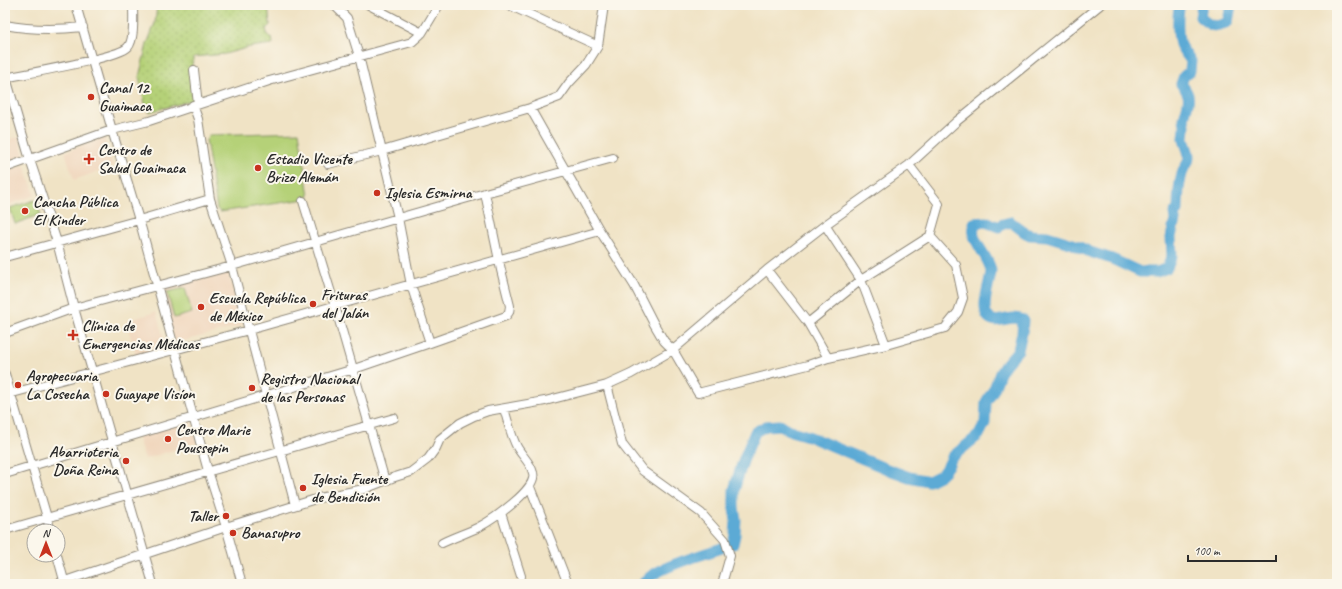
<svg xmlns="http://www.w3.org/2000/svg" width="1342" height="589" font-family="Caveat,sans-serif">
  <style>
    .built { fill: #f0d6bc }
    .grass { fill: url(#grass-dots); stroke: #707e52 }
    .pitch { fill: #b5d178; stroke: #707e52 }
    .lines { fill: none; stroke-linecap: round; stroke-linejoin: round }
    .river { stroke: #5baad5; stroke-width: 11 }
    .minor-casing { stroke: #8e8778; stroke-width: 10 }
    .minor { stroke: #fff; stroke-width: 8 }
    .poi-dot { fill: #c8321e; stroke: #fbf7ec; stroke-width: 1.5 }
    .labels { text-anchor: middle; dominant-baseline: central; stroke-width: 4; stroke-linejoin: round; paint-order: stroke }
    .poi-label { font-size: 16px; font-weight: bold; fill: #2b2b2b; stroke: #fbf7ec; text-anchor: start }
  </style>
  <defs>
    <pattern id="grass-dots" width="8" height="8" patternUnits="userSpaceOnUse"><rect width="8" height="8" fill="#b5d178"/><path d="M2 2h.1M6 6h.1" fill="none" stroke="#9cb468" stroke-width="1.8" stroke-linecap="round"/></pattern>
  </defs>
  <rect width="100%" height="100%" fill="#fbf7ec"/>
  <filter id="ink" filterUnits="userSpaceOnUse"><feTurbulence type="fractalNoise" baseFrequency=".025" numOctaves="2"/><feDisplacementMap in="SourceGraphic" scale="8" xChannelSelector="R" yChannelSelector="G"/><feConvolveMatrix kernelMatrix="1 2 1 2 8 2 1 2 1" color-interpolation-filters="sRGB"/></filter>
  <filter id="wash" filterUnits="userSpaceOnUse"><feTurbulence type="fractalNoise" baseFrequency=".012" numOctaves="4" result="noise"/><feDisplacementMap in="SourceGraphic" scale="16" xChannelSelector="R" yChannelSelector="G"/><feGaussianBlur stdDeviation="0.9" result="paint"/><feColorMatrix in="noise" values="0 0 0 0 0 0 0 0 0 0 0 0 0 0 0 0 0 1.4 0 .05"/><feComposite in="paint" operator="in"/></filter>
  <g filter="url(#wash)">
    <rect width="100%" height="100%" fill="#f0e3c5"/>
    <path class="built" d="M19,137L24,155L5,162V140Z
      M104,138L113,166L74,180L65,152Z
      M24,165L35,195L5,206V172Z
      M228,270L242,326L175,343L160,287Z
      M156,312L166,346L136,355L126,321Z
      M190,419L198,442L145,459L137,436Z"/>
    <path class="grass" d="M157,5H268L270,25L266,29L268,36L272,38L273,44L250,47L225,54L194,57L192,64L194,100L149,112L145,104L139,77L147,44L155,23Z"/>
    <path class="pitch" d="M299,132L309,196L305,199L220,212L217,209L206,140L209,135Z
      M35,200L41,214L15,224L10,208Z
      M185,288L192,313L174,318L167,292Z"/>
    <g class="lines">
      <path class="river" d="M1202,5L1200,17C1211,27 1214,28 1228,22L1231,5
        M643,584C652,567 714,552 733,544L735,535L736,520L734,508V490L743,461L755,432L766,426L780,425L791,431L808,436L887,469L909,477L929,481L941,475L949,464L952,457L979,435L985,423L986,402L994,389L1000,373L1005,365L1018,350L1022,333L1023,320C1009,313 998,327 988,317C980,307 990,283 991,272C991,262 977,246 974,236C973,232 974,227 974,223L986,222L999,227L1003,224L1011,222L1024,232L1030,235L1047,236L1073,244L1090,252L1112,259L1140,272H1157L1167,268L1172,256L1171,237L1175,220L1174,213L1178,210C1178,199 1179,184 1182,174C1184,167 1189,164 1189,157C1189,150 1185,145 1184,139C1184,135 1185,131 1185,127C1185,123 1184,121 1184,118C1188,102 1193,97 1181,84L1184,76L1190,71L1191,61C1188,56 1184,52 1181,47C1177,39 1177,14 1180,5"/>
    </g>
  </g>
  <g filter="url(#ink)">
    <g class="lines">
      <g class="minor-casing">
        <path id="minor" d="M76,5L112,130L142,230L208,471L226,527L242,584
          M334,5L347,18L359,56L398,218L411,285L430,343
          M369,5L422,33
          M509,5L598,46
          M5,25C31,30 56,30 83,27
          M194,70L198,104
          M5,71L7,81L30,160L57,242L74,308L153,584
          M5,78C24,74 119,58 128,47C135,39 133,16 133,5
          M193,105L198,119L210,199L232,266L295,505
          M530,108L600,231L634,285L654,324L664,341L673,350L698,393L808,365L828,358L886,345L945,328L958,312L963,298L956,265L930,236
          M328,164L382,151L530,108L559,97L569,83L586,65L598,46L604,5
          M5,168L112,130L149,121L269,81L412,42L422,33L439,5
          M303,201L335,306L385,481
          M825,225L861,280L886,345
          M5,257L139,220L210,199
          M767,270L808,323L828,358
          M808,323L861,280L930,236L939,204L909,165
          M5,333L74,308L232,266L485,193L613,158
          M5,374L51,531
          M607,385L622,444L643,471L701,513L725,540L730,556L722,584
          M5,395L249,330L600,231
          M5,474L354,369L430,343L506,316L509,312L510,306L501,270L485,193
          M530,487L568,584
          M501,513L521,576
          M5,530L394,418
          M442,543C454,537 467,533 479,527C492,520 538,489 533,473C531,463 522,456 517,447C511,436 508,421 504,409
          M57,555L65,584
          M56,584L226,527L319,498L364,489L392,478L411,472L428,459L436,448L440,439L460,423L474,416L488,411L545,401L607,385L631,374L673,350L767,270L825,225L909,165L957,121L1100,5"/>
      </g>
      <use href="#minor" class="minor"/>
    </g>
  </g>
  <g class="poi-dot">
    <circle cx="91" cy="97" r="4"/>
    <path d="M87 153h4v4h4v4h-4v4h-4v-4h-4v-4h4z"/>
    <circle cx="258" cy="168" r="4"/>
    <circle cx="377" cy="193" r="4"/>
    <circle cx="25" cy="211" r="4"/>
    <circle cx="313" cy="304" r="4"/>
    <circle cx="201" cy="307" r="4"/>
    <path d="M71 329h4v4h4v4h-4v4h-4v-4h-4v-4h4z"/>
    <circle cx="18" cy="385" r="4"/>
    <circle cx="252" cy="388" r="4"/>
    <circle cx="106" cy="394" r="4"/>
    <circle cx="168" cy="439" r="4"/>
    <circle cx="126" cy="461" r="4"/>
    <circle cx="303" cy="488" r="4"/>
    <circle cx="226" cy="516" r="4"/>
    <circle cx="233" cy="533" r="4"/>
  </g>
  <g class="labels">
    <g class="poi-label">
      <text x="99" y="88">Canal 12<tspan x="99" dy="18">Guaimaca</tspan></text>
      <text x="98" y="150">Centro de<tspan x="98" dy="18">Salud Guaimaca</tspan></text>
      <text x="266" y="159">Estadio Vicente<tspan x="266" dy="18">Brizo Alemán</tspan></text>
      <text x="385" y="193">Iglesia Esmirna</text>
      <text x="33" y="202">Cancha Pública<tspan x="33" dy="18">El Kinder</tspan></text>
      <text x="321" y="295">Frituras<tspan x="321" dy="18">del Jalán</tspan></text>
      <text x="209" y="298">Escuela República<tspan x="209" dy="18">de México</tspan></text>
      <text x="82" y="326">Clínica de<tspan x="82" dy="18">Emergencias Médicas</tspan></text>
      <text x="26" y="376">Agropecuaria<tspan x="26" dy="18">La Cosecha</tspan></text>
      <text x="260" y="379">Registro Nacional<tspan x="260" dy="18">de las Personas</tspan></text>
      <text x="114" y="394">Guayape Visíon</text>
      <text x="176" y="430">Centro Marie<tspan x="176" dy="18">Poussepin</tspan></text>
      <text x="118" y="452" text-anchor="end">Abarrioteria<tspan x="118" dy="18">Doña Reina</tspan></text>
      <text x="311" y="479">Iglesia Fuente<tspan x="311" dy="18">de Bendición</tspan></text>
      <text x="218" y="516" text-anchor="end">Taller</text>
      <text x="241" y="533">Banasupro</text>
    </g>
  </g>
  <rect width="1342" height="589" fill="none" stroke="#fbf7ec" stroke-width="20"/>
  <g transform="translate(46 543)"><circle r="19" fill="#fbf7ec" stroke="#a8a59f"/>
  <path d="M0-3L7 15L0 10L-7 15Z" fill="#c8321e"/>
  <text y="-6" font-size="11" font-weight="bold" text-anchor="middle" fill="#2b2b2b">N</text>
  </g>
  <path d="M1188 555v6h88v-6" fill="none" stroke="#2b2b2b" stroke-width="2"/>
  <text x="1194" y="555" font-size="12" fill="#2b2b2b" stroke="#fbf7ec" stroke-width="3" paint-order="stroke">100 m</text>
</svg>
